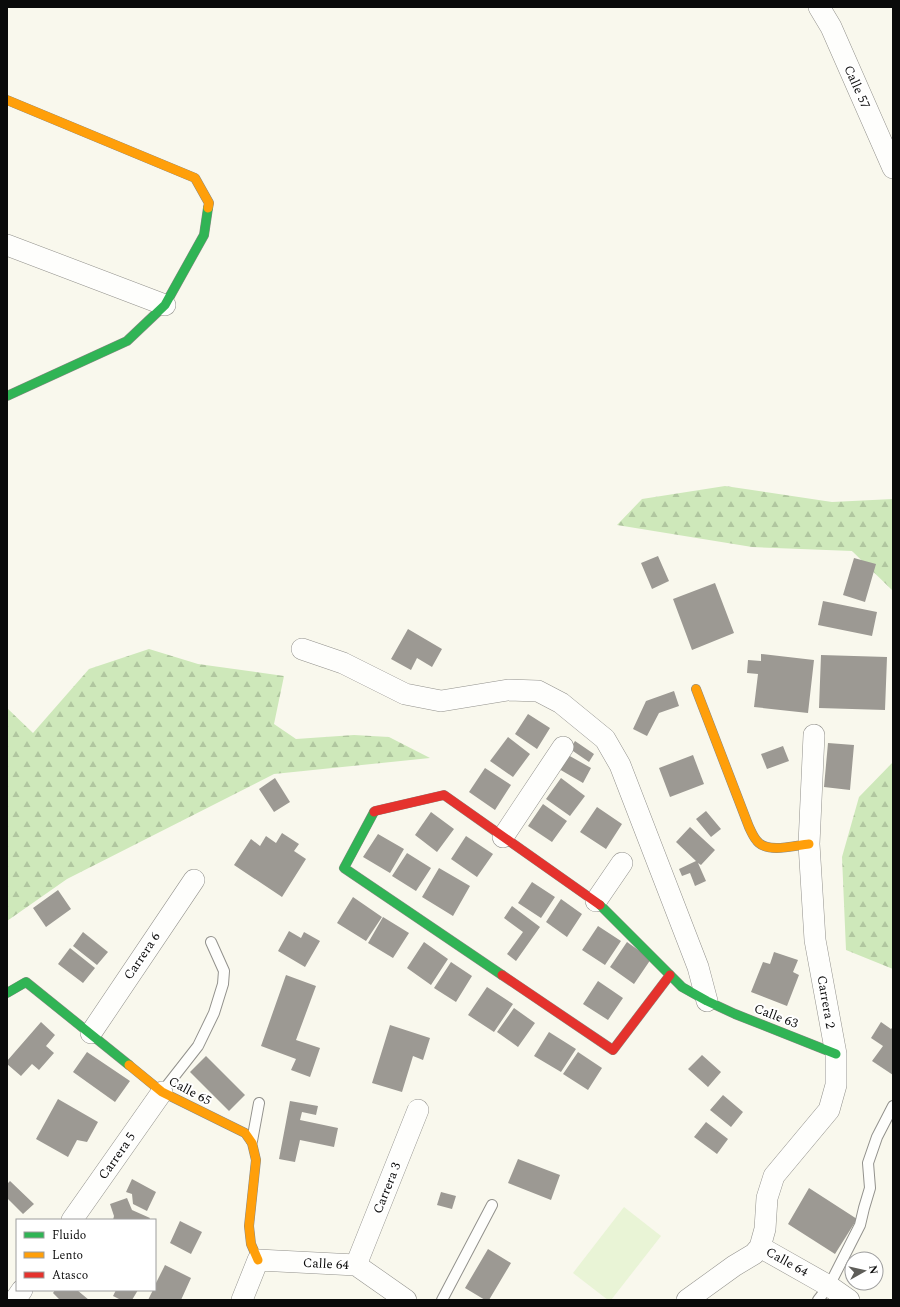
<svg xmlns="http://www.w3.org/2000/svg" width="900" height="1307" font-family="Spectral,serif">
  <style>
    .forest { fill: url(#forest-firs) }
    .pitch { fill: #e9f4d6 }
    .building { fill: #9c9993 }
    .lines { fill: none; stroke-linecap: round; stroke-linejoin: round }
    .lane-casing { stroke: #92918c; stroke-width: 12 }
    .street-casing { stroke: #92918c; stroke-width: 22 }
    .fast-casing { stroke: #888883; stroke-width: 10 }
    .slow-casing { stroke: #888883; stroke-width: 10 }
    .jam-casing { stroke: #888883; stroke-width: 10 }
    .lane { stroke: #fefefc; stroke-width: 10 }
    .street { stroke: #fefefc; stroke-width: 21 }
    .fast { stroke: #30b455; stroke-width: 9 }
    .slow { stroke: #ff9f0a; stroke-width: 9 }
    .jam { stroke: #e5322d; stroke-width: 9 }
    .labels { text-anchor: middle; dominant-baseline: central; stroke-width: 4; stroke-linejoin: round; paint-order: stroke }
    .street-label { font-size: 13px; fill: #0a0a0a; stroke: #fff }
  </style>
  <defs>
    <pattern id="forest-firs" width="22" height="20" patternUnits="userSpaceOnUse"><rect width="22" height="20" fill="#cee8ba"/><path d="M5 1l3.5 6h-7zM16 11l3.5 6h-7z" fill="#b0c69f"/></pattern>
  </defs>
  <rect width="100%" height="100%" fill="#f9f8ed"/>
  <path class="forest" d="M725,486L832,502L893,499V591L852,551L752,547L617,525L642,499Z
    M149,649L198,664L284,676L274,724L296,739L354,735L389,737L430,758L274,774L67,879L7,921V708L33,733L89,669Z
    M893,762V969L846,950L842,857L859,797Z"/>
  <path class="pitch" d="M624,1207L661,1236L611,1300H608L573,1273Z"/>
  <path class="building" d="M658,556L669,581L652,589L641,563Z
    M854,558L876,564L865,602L843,595Z
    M715,583L734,633L692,650L673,599Z
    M823,601L877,612L872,636L818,625Z
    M408,629L442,649L432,667L417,658L411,670L391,659Z
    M761,654L814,660L808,713L754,707L758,674L747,673L748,660L761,661Z
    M821,655L887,657L885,710L819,708Z
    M674,691L679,706L659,713L647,736L633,729L646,701Z
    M528,714L550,728L537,749L515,734Z
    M508,737L530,754L513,777L490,761Z
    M575,741L594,754L589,762L570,749Z
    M828,743L854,745L850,790L824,787Z
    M783,746L789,761L767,769L761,754Z
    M568,755L591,768L583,783L559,769Z
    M693,755L704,784L670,797L659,768Z
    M485,768L511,785L495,810L469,792Z
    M275,778L290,802L274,812L259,789Z
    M561,778L585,796L570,816L546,799Z
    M543,804L567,821L552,842L528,826Z
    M597,807L622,824L606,849L580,832Z
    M706,811L721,829L711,837L696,819Z
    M431,812L454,829L437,852L415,835Z
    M690,827L715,850L701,865L698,863L706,881L695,886L690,873L682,876L679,869L696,861L676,842Z
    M282,833L299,844L294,851L306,859L282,897L234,865L251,839L260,846L266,836L276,843Z
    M378,834L404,849L390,873L363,857Z
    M466,836L493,854L477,877L451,859Z
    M407,853L431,868L416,891L392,876Z
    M439,868L470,886L453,916L422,897Z
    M532,882L555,897L541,918L518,903Z
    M58,890L71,909L46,927L33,908Z
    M353,897L382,917L366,941L337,923Z
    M561,899L582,914L567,937L546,922Z
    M512,906L540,927L516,961L507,954L523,932L504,918Z
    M383,917L409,933L393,958L368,943Z
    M598,926L621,941L605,965L582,950Z
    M289,931L301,938L304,932L320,941L305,967L278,951Z
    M83,932L108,952L97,965L73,946Z
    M424,942L448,959L431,985L407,968Z
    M627,942L651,959L634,984L610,967Z
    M70,948L95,968L83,983L58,964Z
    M774,952L798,960L793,972L799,975L787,1006L751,992L763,962L770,964Z
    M451,962L472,976L456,1002L434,988Z
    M286,975L316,986L296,1040L320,1048L310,1077L291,1070L296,1059L261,1046Z
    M598,981L623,998L608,1020L583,1004Z
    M487,987L513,1004L494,1032L468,1015Z
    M514,1008L535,1023L518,1047L497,1032Z
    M41,1022L55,1035L46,1046L54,1053L39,1070L32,1064L21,1076L7,1064V1061Z
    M881,1022L891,1029L893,1027V1075L872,1061L883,1046L871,1038Z
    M390,1025L430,1038L423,1060L413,1056L402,1092L372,1083Z
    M549,1032L576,1049L561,1072L534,1056Z
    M87,1052L130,1081L115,1102L73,1072Z
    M578,1052L602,1068L588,1090L563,1074Z
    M702,1055L721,1072L708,1087L688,1069Z
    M206,1056L245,1095L229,1111L190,1072Z
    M723,1095L743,1112L731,1127L710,1110Z
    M58,1099L98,1122L87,1142L77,1140L68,1157L36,1139Z
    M290,1101L318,1106L316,1115L302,1112L300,1120L338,1128L334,1147L300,1140L295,1162L279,1159Z
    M706,1122L728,1139L717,1154L694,1137Z
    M518,1159L560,1175L551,1200L508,1183Z
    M132,1179L156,1192L147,1211L133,1204L132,1194L126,1192Z
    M10,1181L34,1204L23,1214L7,1198V1184Z
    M809,1188L857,1219L835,1254L788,1224Z
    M441,1192L456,1196L452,1209L437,1205Z
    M127,1198L132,1210L150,1218L149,1220H113L114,1216L110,1204Z
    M180,1221L202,1232L191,1254L170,1243Z
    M488,1249L511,1263L489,1300H485L465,1288Z
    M165,1265L191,1278L181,1300H148L153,1290H155V1285Z
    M55,1290H77L89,1300H60L53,1293Z
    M116,1290H138L132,1300H121L113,1296Z"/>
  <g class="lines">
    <g class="lane-casing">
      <path id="lane" d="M162,1092L198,1046L214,1013L223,984L224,971L211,942
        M252,1141L259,1103
        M442,1300L492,1205
        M818,1300L829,1286L860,1225L864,1208L870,1188L868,1163L877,1137L893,1106"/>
    </g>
    <g class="street-casing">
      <path id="street" d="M819,7L831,27L893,168
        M7,245L165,305
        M302,649L343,663L405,694L441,701L508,690L538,691L561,703L605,739L620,765L698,967L707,1001
        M503,837L563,747
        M596,901L622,863
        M91,1033L194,880
        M72,1220L162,1092
        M760,1247L765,1229L767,1198L774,1176L829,1110L836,1085V1054L815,940L809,844L814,735
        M356,1265L418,1110
        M15,1300L22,1290
        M242,1300L258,1260L356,1265L406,1300
        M687,1300L734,1266L754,1254L760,1247L829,1286L849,1300"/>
    </g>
    <g class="fast-casing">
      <path id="fast" d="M7,396L127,341L165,305L204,235L208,208
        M374,812L344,868L502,975
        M600,905L682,987L707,1001L735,1014L836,1054
        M7,993L26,982L129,1065"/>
    </g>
    <g class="slow-casing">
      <path id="slow" d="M7,100L195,178L209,203L208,208
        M696,689L749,827C752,833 754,839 759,843C770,853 796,845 809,844
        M129,1065L162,1092L245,1133L252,1143L256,1160L249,1226L251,1244L258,1260"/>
    </g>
    <g class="jam-casing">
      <path id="jam" d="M374,812L375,811L444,795L600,905
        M502,975L613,1050L670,975"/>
    </g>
    <use href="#lane" class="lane"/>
    <use href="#street" class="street"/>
    <use href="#fast" class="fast"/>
    <use href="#slow" class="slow"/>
    <use href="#jam" class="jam"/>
  </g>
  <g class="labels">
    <g class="street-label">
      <text transform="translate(857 87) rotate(66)">Calle 57</text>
      <text transform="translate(142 956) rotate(-56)">Carrera 6</text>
      <text transform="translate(826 1002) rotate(80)">Carrera 2</text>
      <text transform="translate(776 1016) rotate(21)">Calle 63</text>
      <text transform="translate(190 1091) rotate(28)">Calle 65</text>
      <text transform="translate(117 1156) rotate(-55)">Carrera 5</text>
      <text transform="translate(387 1188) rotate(-68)">Carrera 3</text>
      <text transform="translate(787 1262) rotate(29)">Calle 64</text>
      <text transform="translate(326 1264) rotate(3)">Calle 64</text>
    </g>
  </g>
  <rect width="900" height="1307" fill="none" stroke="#0a0a0a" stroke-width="16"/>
  <rect x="16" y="1219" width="140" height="72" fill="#ffffff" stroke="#9d9d9d"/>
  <rect x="24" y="1232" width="20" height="6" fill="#30b455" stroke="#9d9d9d"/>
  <text x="52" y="1239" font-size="12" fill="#0a0a0a">Fluido</text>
  <rect x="24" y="1252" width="20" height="6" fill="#ff9f0a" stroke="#9d9d9d"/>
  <text x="52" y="1259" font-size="12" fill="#0a0a0a">Lento</text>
  <rect x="24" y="1272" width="20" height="6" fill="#e5322d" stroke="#9d9d9d"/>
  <text x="52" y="1279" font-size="12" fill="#0a0a0a">Atasco</text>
  <g transform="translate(864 1271) rotate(82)"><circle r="19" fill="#ffffff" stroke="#9d9d9d"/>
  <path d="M0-3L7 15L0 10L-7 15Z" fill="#5e5d59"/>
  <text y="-6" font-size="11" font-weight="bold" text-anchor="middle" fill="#0a0a0a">N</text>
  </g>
</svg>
